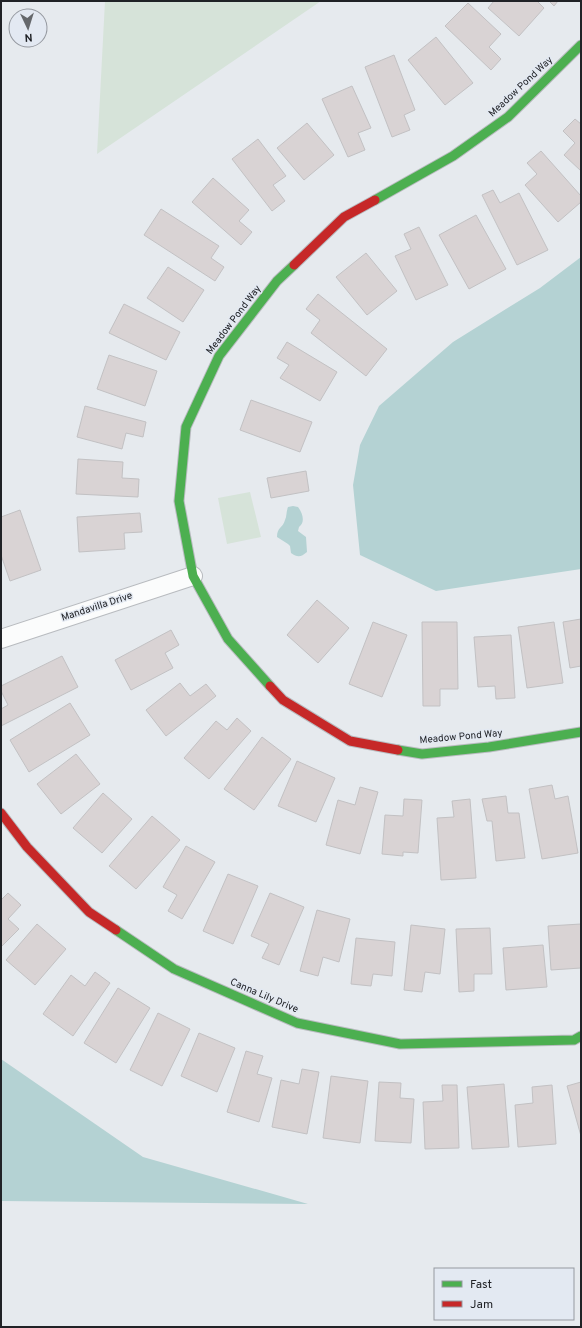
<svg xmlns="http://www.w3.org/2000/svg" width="582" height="1328" font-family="Overpass,sans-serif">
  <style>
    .green { fill: #d6e3d9 }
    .water { fill: #b4d2d3 }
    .building { fill: #d9d3d4; stroke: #c2c1c3 }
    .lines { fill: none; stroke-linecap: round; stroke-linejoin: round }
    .street-casing { stroke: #b8bbbf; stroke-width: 20 }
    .fast-casing { stroke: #b8bbbf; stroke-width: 11 }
    .jam-casing { stroke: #b8bbbf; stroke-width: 11 }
    .street { stroke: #fbfcfc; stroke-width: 18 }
    .fast { stroke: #4caf50; stroke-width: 9 }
    .jam { stroke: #c62828; stroke-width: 9 }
    .labels { text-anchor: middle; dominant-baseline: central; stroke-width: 3; stroke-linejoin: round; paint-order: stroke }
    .street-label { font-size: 10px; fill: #202226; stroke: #e3e9f2 }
  </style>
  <rect width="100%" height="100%" fill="#e6eaee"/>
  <path class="green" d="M105,1H321L97,154Z
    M250,492L261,537L227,544L218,498Z"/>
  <path class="water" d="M581,257V569L436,591L360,555L353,485L360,445L379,406L453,342L540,288Z
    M293,506L298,507C302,512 306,522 299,527L298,531L306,537L307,552C301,557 298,558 291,553L290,546L288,544L277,537C277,527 283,528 285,520C287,516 286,512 288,507Z
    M1,1059L143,1157L308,1204L1,1201Z"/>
  <path class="building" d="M494,1H537L544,8L519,36L488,8Z
    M549,1H558L554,6Z
    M468,3L501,34L489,47L501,59L491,70L445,26Z
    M436,37L473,83L445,105L408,60Z
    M394,55L415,110L404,115L410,130L392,137L365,67Z
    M352,86L371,128L358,133L365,150L348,157L322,99Z
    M575,119L581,124V171L564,155L575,143L563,131Z
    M307,123L334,155L304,180L277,148Z
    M258,139L286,176L273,185L285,201L272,211L232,159Z
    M541,151L581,196V202L558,222L525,185L537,174L527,163Z
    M213,178L249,210L239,221L252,232L241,245L192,202Z
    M493,190L500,203L519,193L548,250L517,265L482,195Z
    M161,209L219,246L211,258L224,267L215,281L144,235Z
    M476,215L506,269L469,289L439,235Z
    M419,227L448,285L416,300L395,256L411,249L404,234Z
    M366,253L397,291L367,315L336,277Z
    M168,267L204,290L183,322L147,298Z
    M318,294L387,349L366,376L311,333L320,320L306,309Z
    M124,304L180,332L166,360L109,333Z
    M287,342L337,372L320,401L280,378L289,365L277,358Z
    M109,355L157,371L145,406L97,389Z
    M251,400L312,422L300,452L240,430Z
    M85,406L146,422L143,437L126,433L122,449L77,437Z
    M78,459L123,462L122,478L139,479L138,497L76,494Z
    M306,471L309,491L271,498L267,478Z
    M20,510L41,570L10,581L1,555V517Z
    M140,513L142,532L124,533L125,549L79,552L77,517Z
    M317,600L349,628L318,663L287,635Z
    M581,619V666L570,668L563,622Z
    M373,622L407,635L382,697L349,684Z
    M422,622H457L458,689H440V706H423Z
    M554,622L563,683L527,688L518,627Z
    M171,630L179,645L165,653L173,668L131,690L115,660Z
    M511,635L515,698L496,699L495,686L478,687L474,637Z
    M62,656L78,687L1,726V709L8,705L1,691V686Z
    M180,683L190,696L206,684L216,696L166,736L146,710Z
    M70,703L90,735L29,772L10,740Z
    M237,718L251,731L209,779L184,758L216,721L227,730Z
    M262,737L291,759L254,810L224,789Z
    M76,754L100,784L61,814L37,784Z
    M297,761L335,778L316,822L278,806Z
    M552,785L555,799L568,796L578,853L542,859L529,789Z
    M360,787L378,792L360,854L326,845L338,800L355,805Z
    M103,793L132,819L102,853L73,828Z
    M506,796L508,813H519L525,858L496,861L492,821H487L482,799Z
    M404,799L422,800L418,853L403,852V856L382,854L385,815L403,816Z
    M470,799L476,878L441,880L437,818L454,817L452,801Z
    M152,816L180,840L136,889L109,866Z
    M186,846L215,862L182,919L168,911L177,895L163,887Z
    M228,874L258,886L233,944L203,931Z
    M8,893L21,905L8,919L19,929L1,947V900Z
    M270,893L304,907L279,965L262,958L269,944L251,936Z
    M317,910L350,919L339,962L323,957L318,976L300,971Z
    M37,924L66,949L35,985L6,960Z
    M581,924V968L551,970L548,926Z
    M411,925L445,929L440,974L425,972L422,992L404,990Z
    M490,928L492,974H474V991L459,992L456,929Z
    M356,938L395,942L392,976L373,974L371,986L351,984Z
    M543,945L547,987L506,990L503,948Z
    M95,972L110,983L73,1036L43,1014L71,975L85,986Z
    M118,988L150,1008L116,1063L84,1043Z
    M158,1013L190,1029L162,1086L130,1070Z
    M199,1033L235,1048L217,1092L181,1076Z
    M246,1051L263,1056L257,1074L272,1078L259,1122L227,1112Z
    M302,1069L319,1072L307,1134L272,1127L281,1080L299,1084Z
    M331,1076L368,1081L360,1143L323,1138Z
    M379,1082L401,1083L400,1098L414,1099L411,1143L375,1141Z
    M581,1082V1136L567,1086Z
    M504,1084L509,1147L472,1149L467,1087Z
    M442,1085H457L459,1148L425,1149L423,1102L443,1101Z
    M552,1085L556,1144L518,1147L515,1105L533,1103L532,1087Z"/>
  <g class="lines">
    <g class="street-casing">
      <path id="street" d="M1,639L193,576"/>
    </g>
    <g class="fast-casing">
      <path id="fast" d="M375,200L453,156L508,117L581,45
        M270,686L228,639L193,576L179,501L186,427L219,356L277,281L294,265
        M398,750L422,754L489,747L581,732
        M116,930L174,969L297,1023L400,1044L574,1040L581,1036"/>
    </g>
    <g class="jam-casing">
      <path id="jam" d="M294,265L344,217L375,200
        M270,686L283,700L350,741L398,750
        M1,813L27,847L89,912L116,930"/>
    </g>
    <use href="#street" class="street"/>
    <use href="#fast" class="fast"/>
    <use href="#jam" class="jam"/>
  </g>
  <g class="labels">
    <g class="street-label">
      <text transform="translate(521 87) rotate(-43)">Meadow Pond Way</text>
      <text transform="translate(234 320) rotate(-53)">Meadow Pond Way</text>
      <text transform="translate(97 607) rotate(-18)">Mandavilla Drive</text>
      <text transform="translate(461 737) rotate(-5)">Meadow Pond Way</text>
      <text transform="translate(264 996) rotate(23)">Canna Lily Drive</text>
    </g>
  </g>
  <rect width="582" height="1328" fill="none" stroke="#202226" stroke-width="4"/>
  <rect x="434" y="1268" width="140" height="52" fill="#e3e9f2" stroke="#9599a0"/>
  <rect x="442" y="1281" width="20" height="6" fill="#4caf50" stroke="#9599a0"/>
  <text x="470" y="1288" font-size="12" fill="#202226">Fast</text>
  <rect x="442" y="1301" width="20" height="6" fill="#c62828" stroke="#9599a0"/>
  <text x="470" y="1308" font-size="12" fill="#202226">Jam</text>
  <g transform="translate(28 28) rotate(176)"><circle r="19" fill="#e3e9f2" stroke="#9599a0"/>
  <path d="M0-3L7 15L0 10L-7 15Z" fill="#65686c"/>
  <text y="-6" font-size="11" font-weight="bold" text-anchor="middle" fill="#202226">N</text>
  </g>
</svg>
